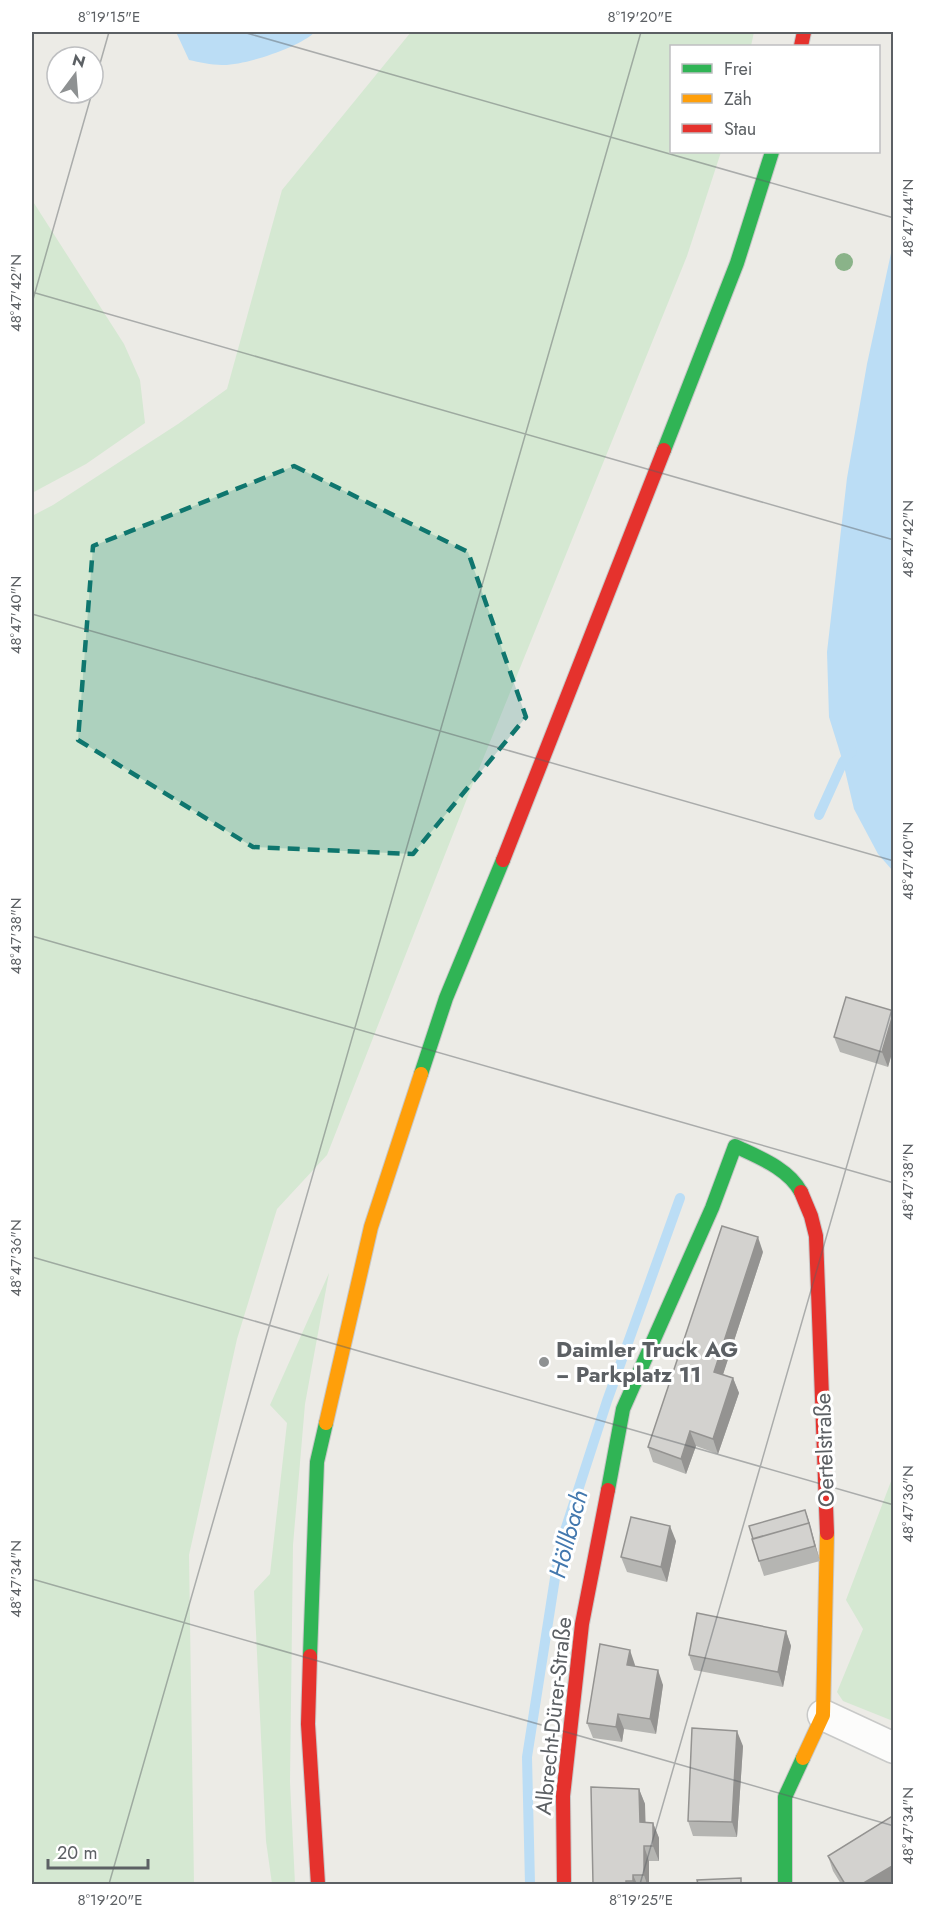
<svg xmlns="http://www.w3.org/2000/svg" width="925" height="1916" font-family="Jost,sans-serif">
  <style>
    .green { fill: #d5e8d2 }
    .water { fill: #bbddf5 }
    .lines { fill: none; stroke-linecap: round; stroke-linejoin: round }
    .stream { stroke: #bbddf5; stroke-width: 10 }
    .street-casing { stroke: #c8c9c8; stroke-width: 33 }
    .fast-casing { stroke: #c7c7c7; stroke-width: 16 }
    .slow-casing { stroke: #c7c7c7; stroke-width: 16 }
    .jam-casing { stroke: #c7c7c7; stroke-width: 16 }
    .street { stroke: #fcfcfb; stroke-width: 30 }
    .fast { stroke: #30b455; stroke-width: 14 }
    .slow { stroke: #ff9f0a; stroke-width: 14 }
    .jam { stroke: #e5322d; stroke-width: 14 }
    .tree { fill: #8ab389 }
    .wall { fill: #b5b5b2 }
    .shaded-wall { fill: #949391 }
    .building { fill: #d3d2cf; stroke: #949391; stroke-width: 1.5 }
    .marked { fill: #0f766e; fill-opacity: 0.2; stroke: #0f766e; stroke-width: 4.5; stroke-dasharray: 12 8; stroke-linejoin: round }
    .ticks { fill: none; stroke: #5c6064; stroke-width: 1.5; stroke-opacity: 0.45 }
    .poi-dot { fill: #8e9192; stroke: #fff; stroke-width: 2 }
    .labels { text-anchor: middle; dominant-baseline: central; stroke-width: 6; stroke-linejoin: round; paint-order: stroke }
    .poi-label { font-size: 22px; font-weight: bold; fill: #5c6064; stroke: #fff; text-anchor: start }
    .street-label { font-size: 22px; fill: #5c6064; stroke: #fff }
    .water-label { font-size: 24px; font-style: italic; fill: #4378ae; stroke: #fff }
    .neatline { fill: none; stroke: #5c6064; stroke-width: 2 }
    .ticks-label { font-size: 15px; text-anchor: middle; fill: #5c6064 }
  </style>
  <rect width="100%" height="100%" fill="#ecebe6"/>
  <path class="green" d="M411,32H754L751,46H672V152H721L687,256L466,801L327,1155L277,1209L237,1339L189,1555L194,1884H32V516L53,505L178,424L227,389L282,190Z
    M32,200L124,344L140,380L145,423L86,464L32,493Z
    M329,1273L305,1404L293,1545L290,1782L295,1884H272L266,1841L254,1591L270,1574L287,1423L270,1405Z
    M893,1476V1721L843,1701L837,1692L863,1629L846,1600Z"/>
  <path class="water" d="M176,32H315C300,47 244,66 222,65C211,65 199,62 189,60Z
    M893,244V871L878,854L854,809L843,762L829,717L827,652L847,478L867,364Z"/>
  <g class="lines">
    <path class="stream" d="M819,815L843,762L852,751
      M530,1884L527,1757L560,1546L607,1401L680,1198"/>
    <g class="street-casing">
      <path id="street" d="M823,1715L894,1748"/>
    </g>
    <g class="fast-casing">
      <path id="fast" d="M664,450L737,263L772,152
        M421,1074L446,998L503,860
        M608,1490L623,1409L712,1208L735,1146C758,1157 788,1168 801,1192
        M310,1656L317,1462L326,1423
        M785,1884V1797L803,1758"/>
    </g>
    <g class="slow-casing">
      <path id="slow" d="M326,1423L371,1227L421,1074
        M803,1758L823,1715L827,1533"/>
    </g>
    <g class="jam-casing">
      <path id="jam" d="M801,46L804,32
        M503,860L664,450
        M801,1192L811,1216L816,1236L827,1533
        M310,1656L308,1724L318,1884
        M564,1884L563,1796L582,1624L608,1490"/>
    </g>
    <use href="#street" class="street"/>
    <use href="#fast" class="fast"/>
    <use href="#slow" class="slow"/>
    <use href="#jam" class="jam"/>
  </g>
  <circle class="tree" cx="844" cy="262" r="9"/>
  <path class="wall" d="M894,1011V1046L888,1067L840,1052L834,1037Z
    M763,1252L723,1374L733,1378L739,1393L718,1454L696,1446L686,1474L653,1462L648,1447Z
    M805,1510L820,1561L764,1576L759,1561Z
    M676,1541L667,1582L627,1572L621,1557Z
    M786,1631L791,1646L783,1687L694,1670L689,1655Z
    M635,1665V1666L663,1685L656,1734L624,1729L622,1742L593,1738L587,1723Z
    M743,1746L737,1837L693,1836L688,1821Z
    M639,1789L645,1804V1822L653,1823L659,1838V1861H649V1884H593Z
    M894,1815V1884H841L833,1871L828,1856Z"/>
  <path class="shaded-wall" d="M894,1012V1046L888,1067L882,1052Z
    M758,1237L763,1252L719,1387L714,1372Z
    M733,1378L739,1393L718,1454L713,1439Z
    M690,1431L696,1446L686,1474L681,1459Z
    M805,1510L808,1518L820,1561L815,1546Z
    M670,1526L676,1541L667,1582L661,1567Z
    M786,1631L791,1646L783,1687L778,1672Z
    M630,1650L635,1665L633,1680L627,1665Z
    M658,1670L663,1685L656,1734L650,1719Z
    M618,1714L624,1729L622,1742L616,1727Z
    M737,1731L743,1746L737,1837L732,1822Z
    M639,1789L645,1804L646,1837L640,1822Z
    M653,1823L659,1838V1861L653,1846Z
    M644,1846L649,1861V1884H647L644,1875Z
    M894,1865V1884H862Z
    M633,1875L637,1884H634L633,1881Z"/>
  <path class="building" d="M846,997L894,1011L882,1052L834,1037Z
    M722,1226L758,1237L714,1372L733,1378L713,1439L690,1431L681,1459L648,1447Z
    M805,1510L811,1530L809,1523L753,1539L749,1526Z
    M631,1517L670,1526L661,1567L621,1557Z
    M809,1523L815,1546L759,1561L752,1539Z
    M697,1613L786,1631L778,1672L689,1655Z
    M600,1644L630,1650L627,1665L658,1670L650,1719L618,1714L616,1727L587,1723Z
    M692,1728L737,1731L732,1822L688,1821Z
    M591,1787L639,1789L640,1822L653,1823V1846H644V1875H633V1881H626V1884H593Z
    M894,1815V1865L862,1884H845L828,1856Z
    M741,1878V1884H698L697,1880Z"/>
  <path class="marked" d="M294,466L468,552L526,717L413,854L253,847L78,740L93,546Z"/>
  <path class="ticks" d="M243,32L894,218M93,88L109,32M32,292L894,540M32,303L92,93M32,614L894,861M32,936L894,1183M32,1257L894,1505M32,1579L894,1826M109,1884L641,32M640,1884L894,1002"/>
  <circle class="poi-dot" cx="544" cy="1362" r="6"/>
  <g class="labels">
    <g class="poi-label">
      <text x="556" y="1349">Daimler Truck AG<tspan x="556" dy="25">− Parkplatz 11</tspan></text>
    </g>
    <g class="street-label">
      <text transform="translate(824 1450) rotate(-92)">Oertelstraße</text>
      <text transform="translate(553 1716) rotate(-84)">Albrecht-Dürer-Straße</text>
    </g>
    <g class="water-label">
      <text transform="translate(568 1534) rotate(-75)">Höllbach</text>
    </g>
  </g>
  <rect width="925" height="1916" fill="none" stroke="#ffffff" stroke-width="66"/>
  <rect x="670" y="45" width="210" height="108" fill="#ffffff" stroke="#bebfc1" stroke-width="1.5"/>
  <rect x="682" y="64" width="30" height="9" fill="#30b455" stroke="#bebfc1" stroke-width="1.5"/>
  <text x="724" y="75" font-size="18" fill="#5c6064">Frei</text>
  <rect x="682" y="94" width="30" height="9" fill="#ff9f0a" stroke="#bebfc1" stroke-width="1.5"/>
  <text x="724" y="105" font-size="18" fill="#5c6064">Zäh</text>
  <rect x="682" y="124" width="30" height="9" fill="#e5322d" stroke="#bebfc1" stroke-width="1.5"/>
  <text x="724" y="135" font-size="18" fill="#5c6064">Stau</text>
  <g transform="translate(75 75) rotate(16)"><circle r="28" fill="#ffffff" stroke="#bebfc1" stroke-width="1.5"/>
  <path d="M0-4.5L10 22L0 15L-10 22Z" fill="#8e9192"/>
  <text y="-9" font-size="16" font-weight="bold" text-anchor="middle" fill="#5c6064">N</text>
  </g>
  <path d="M48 1859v9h100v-9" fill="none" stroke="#5c6064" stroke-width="3"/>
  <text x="57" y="1859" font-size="18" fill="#5c6064" stroke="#ffffff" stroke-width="4.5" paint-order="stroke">20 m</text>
  <rect x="33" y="33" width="859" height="1850" class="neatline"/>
  <g class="ticks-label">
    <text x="109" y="22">8°19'15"E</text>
    <text x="640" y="22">8°19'20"E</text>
    <text transform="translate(908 218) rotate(-90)" y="5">48°47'44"N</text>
    <text transform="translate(16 293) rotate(-90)" y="5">48°47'42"N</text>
    <text transform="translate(908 539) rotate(-90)" y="5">48°47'42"N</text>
    <text transform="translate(16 615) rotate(-90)" y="5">48°47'40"N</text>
    <text transform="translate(908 861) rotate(-90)" y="5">48°47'40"N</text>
    <text transform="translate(16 936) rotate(-90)" y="5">48°47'38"N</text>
    <text transform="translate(908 1182) rotate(-90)" y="5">48°47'38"N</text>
    <text transform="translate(16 1258) rotate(-90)" y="5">48°47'36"N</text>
    <text transform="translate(908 1504) rotate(-90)" y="5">48°47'36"N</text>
    <text transform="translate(16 1579) rotate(-90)" y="5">48°47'34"N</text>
    <text transform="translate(908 1826) rotate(-90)" y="5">48°47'34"N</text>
    <text x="110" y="1905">8°19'20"E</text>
    <text x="641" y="1905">8°19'25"E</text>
  </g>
</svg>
